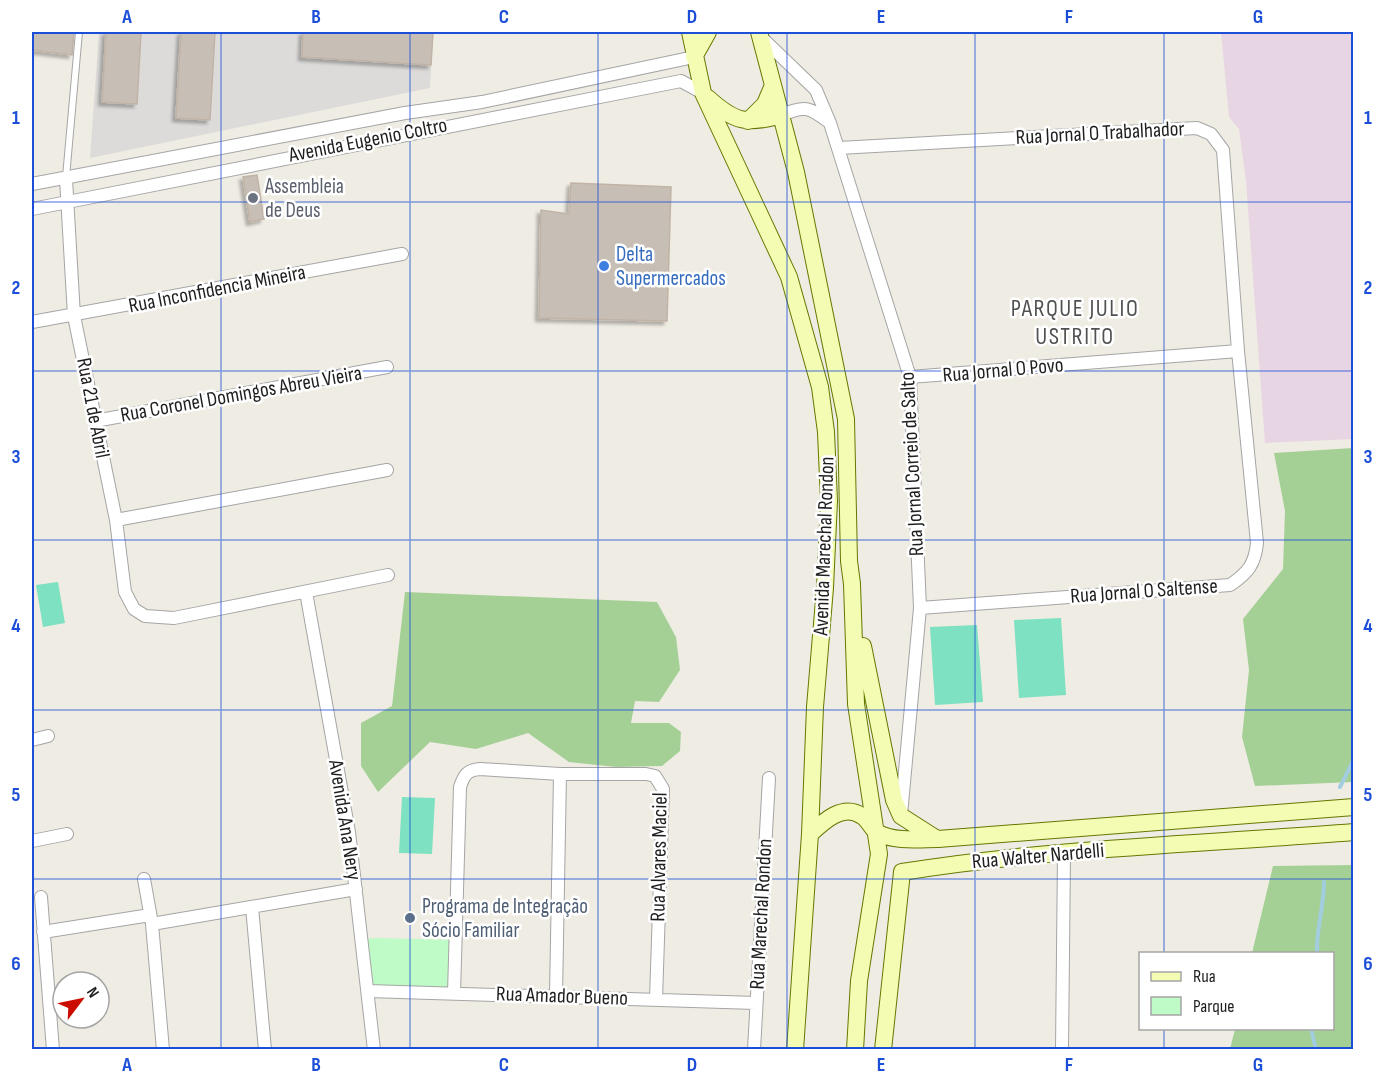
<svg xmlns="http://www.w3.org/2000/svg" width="1385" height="1081" font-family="'Sofia Sans Condensed',sans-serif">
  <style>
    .residential { fill: #dcdbda }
    .industrial { fill: #e8d5e4 }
    .forest { fill: #a4d096 }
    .park { fill: #befbc7 }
    .pitch { fill: #7ee1c1 }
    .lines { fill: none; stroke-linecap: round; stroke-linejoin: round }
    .stream { stroke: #a2cddf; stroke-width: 4 }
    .building { fill: #c7bfb6; stroke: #c1b3a5; stroke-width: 1.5; filter: url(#shadow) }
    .lane-casing { stroke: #a5a5a5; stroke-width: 8 }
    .street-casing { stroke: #a5a5a5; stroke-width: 14 }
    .secondary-casing { stroke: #647801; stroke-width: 18 }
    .lane { stroke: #fff; stroke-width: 6 }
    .street { stroke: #fff; stroke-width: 12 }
    .secondary { stroke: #f4fcb4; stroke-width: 16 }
    .grid { fill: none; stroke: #1d4ed8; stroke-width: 1.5; stroke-opacity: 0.55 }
    .worship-dot { fill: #6b7280; stroke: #fff; stroke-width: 2 }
    .shop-dot { fill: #3f7fe0; stroke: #fff; stroke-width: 2 }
    .service-dot { fill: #5c6f8a; stroke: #fff; stroke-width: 2 }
    .labels { text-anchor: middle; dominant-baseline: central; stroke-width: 5; stroke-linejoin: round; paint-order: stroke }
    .street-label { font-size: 21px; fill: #1e1e1e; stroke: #fff }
    .worship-label { font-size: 21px; fill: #5b616d; stroke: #fff; text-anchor: start }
    .shop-label { font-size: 21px; fill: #366cbe; stroke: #fff; text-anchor: start }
    .service-label { font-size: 21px; fill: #4e5e75; stroke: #fff; text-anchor: start }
    .quarter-label { font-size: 24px; letter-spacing: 1.5px; fill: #515151; stroke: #fff }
    .neatline { fill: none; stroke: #1d4ed8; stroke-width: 2 }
    .grid-label { font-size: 20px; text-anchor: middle; font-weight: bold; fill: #1d4ed8 }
  </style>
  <defs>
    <filter id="shadow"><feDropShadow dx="-3.5" dy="3.5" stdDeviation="1.5" flood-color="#0004"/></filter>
  </defs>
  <rect width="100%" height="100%" fill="#efece3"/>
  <path class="residential" d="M99,32H433L430,88L90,158Z"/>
  <path class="industrial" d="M1221,32H1353V439L1265,443L1246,181L1239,129L1229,117Z"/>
  <path class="forest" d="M1353,448V782L1255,786L1242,737L1249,670L1243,619L1283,569L1285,511L1274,453Z
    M405,592L657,602L676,637L680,670L659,702L635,701L631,723H669L681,732L680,751L662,766L616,767L569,762L528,733L476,749L430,742L378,792L361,766V723L392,706Z
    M1353,865V1049H1230L1235,1029L1332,1028V954L1252,953L1273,866Z"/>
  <path class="park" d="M378,938L456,940L454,993L368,991L362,939Z"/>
  <path class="pitch" d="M58,582L65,623L43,627L36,585Z
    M1061,618L1066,695L1019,698L1014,620Z
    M977,625L983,702L935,705L930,627Z
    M402,797L435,798L432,854L399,853Z"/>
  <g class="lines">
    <path class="stream" d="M1340,787L1354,759
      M1317,954C1316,929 1324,907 1324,882
      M1311,1028L1316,1050"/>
  </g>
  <path class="building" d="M32,32H74L72,55L32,50Z
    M106,32H141L137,104L102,102Z
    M181,32H215L210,120L176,118Z
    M303,32H433L431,65L302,57Z
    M257,175L264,219L250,222L243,177Z
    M571,183L671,187L667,321L539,318L541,210L569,214Z"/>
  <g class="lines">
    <g class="lane-casing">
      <path id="lane" d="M66,177L79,32"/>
    </g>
    <g class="street-casing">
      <path id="street" d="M761,37L816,90L830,123L910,377L920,608L901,815
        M781,115C805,105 809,107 829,122
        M839,148L1197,128L1211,134L1223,150L1238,351L1257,543C1255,564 1248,573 1230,585L920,608
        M66,179L74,316L116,520L125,592L134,609L145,616L174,618L388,575
        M32,184L405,113L482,102L694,57
        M32,209L681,81L703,93
        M32,322L402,254
        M910,377L1238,351
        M95,421L387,367
        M116,520L387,470
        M306,592L349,832L374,1050
        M32,740L48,736
        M32,841L67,834
        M144,879L152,924L163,1050
        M41,897L53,1050
        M252,907L265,1050
        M152,924L356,889
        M43,932L150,915
        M368,991L756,1003
        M454,993L460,787C464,775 467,770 480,769L560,774H646L655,776L663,789L656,999
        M556,995L560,774
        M754,1050L769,778
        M1062,1050L1064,854"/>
    </g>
    <g class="secondary-casing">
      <path id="secondary" d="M690,32L703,93L789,277L820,387L826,432L829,501L825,588L815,707L810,834L795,1050
        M759,32L796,172L846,419L849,561L852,584L856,704L879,854L859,981L855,1050
        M694,57L708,32
        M708,98C734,122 747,125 781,115
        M748,121L765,104L773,85
        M863,646L894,800L901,816L937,839
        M810,834C824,821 843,803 862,816C869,820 872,830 878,833C895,842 920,839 938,839L1354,807
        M883,1050L902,872C1051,848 1203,844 1354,832"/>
    </g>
    <use href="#lane" class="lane"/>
    <use href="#street" class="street"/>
    <use href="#secondary" class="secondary"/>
  </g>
  <path class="grid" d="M221,32V1050M410,32V1050M598,32V1050M787,32V1050M975,32V1050M1164,32V954M32,202H1354M32,371H1354M32,540H1354M32,710H1354M32,879H1354M1164,1028V1050"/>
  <circle class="worship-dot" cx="253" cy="198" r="6"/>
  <circle class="shop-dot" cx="604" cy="266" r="6"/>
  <circle class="service-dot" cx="410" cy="918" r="6"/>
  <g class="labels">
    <g class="street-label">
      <text transform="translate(1100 133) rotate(-3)">Rua Jornal O Trabalhador</text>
      <text transform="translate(368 140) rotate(-11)">Avenida Eugenio Coltro</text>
      <text transform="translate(217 289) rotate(-11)">Rua Inconfidencia Mineira</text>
      <text transform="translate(1003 370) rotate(-5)">Rua Jornal O Povo</text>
      <text transform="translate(241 394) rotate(-10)">Rua Coronel Domingos Abreu Vieira</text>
      <text transform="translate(93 408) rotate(79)">Rua 21 de Abril</text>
      <text transform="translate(912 464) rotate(-93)">Rua Jornal Correio de Salto</text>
      <text transform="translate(824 546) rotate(-88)">Avenida Marechal Rondon</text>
      <text transform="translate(1144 591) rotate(-4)">Rua Jornal O Saltense</text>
      <text transform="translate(345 820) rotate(81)">Avenida Ana Nery</text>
      <text transform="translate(1038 856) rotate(-5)">Rua Walter Nardelli</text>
      <text transform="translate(659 857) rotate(-89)">Rua Alvares Maciel</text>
      <text transform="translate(761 914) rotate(-87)">Rua Marechal Rondon</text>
      <text transform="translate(562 996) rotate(2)">Rua Amador Bueno</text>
    </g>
    <g class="worship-label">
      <text x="265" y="186">Assembleia<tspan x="265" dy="24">de Deus</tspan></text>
    </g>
    <g class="shop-label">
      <text x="616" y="254">Delta<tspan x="616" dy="24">Supermercados</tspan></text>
    </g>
    <g class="service-label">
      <text x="422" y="906">Programa de Integração<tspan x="422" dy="24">Sócio Familiar</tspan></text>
    </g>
    <g class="quarter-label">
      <text x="1075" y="308">PARQUE JULIO<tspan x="1075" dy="28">USTRITO</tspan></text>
    </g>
  </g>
  <rect width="1385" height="1081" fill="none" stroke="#ffffff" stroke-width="66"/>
  <rect x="1139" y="952" width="195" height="78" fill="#ffffff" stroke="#a5a5a5" stroke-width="1.5"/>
  <rect x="1151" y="972" width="30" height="9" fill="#f4fcb4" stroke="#a5a5a5" stroke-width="1.5"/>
  <text x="1193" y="982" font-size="18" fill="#1e1e1e">Rua</text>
  <rect x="1151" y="997" width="30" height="18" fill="#befbc7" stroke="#a5a5a5" stroke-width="1.5"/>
  <text x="1193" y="1012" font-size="18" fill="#1e1e1e">Parque</text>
  <g transform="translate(81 1000) rotate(58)"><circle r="28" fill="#ffffff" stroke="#a5a5a5" stroke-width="1.5"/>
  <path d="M0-4.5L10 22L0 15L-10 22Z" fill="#cb0d00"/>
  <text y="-9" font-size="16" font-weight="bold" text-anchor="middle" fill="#1e1e1e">N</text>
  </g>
  <rect x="33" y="33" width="1319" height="1015" class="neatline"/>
  <g class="grid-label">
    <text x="127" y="23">A</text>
    <text x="316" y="23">B</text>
    <text x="504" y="23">C</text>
    <text x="692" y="23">D</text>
    <text x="881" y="23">E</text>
    <text x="1069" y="23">F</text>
    <text x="1258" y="23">G</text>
    <text x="16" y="124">1</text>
    <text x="1368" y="124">1</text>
    <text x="16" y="294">2</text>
    <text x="1368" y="294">2</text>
    <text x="16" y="463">3</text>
    <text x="1368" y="463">3</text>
    <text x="16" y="632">4</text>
    <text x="1368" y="632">4</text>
    <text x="16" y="801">5</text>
    <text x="1368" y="801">5</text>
    <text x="16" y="970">6</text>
    <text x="1368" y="970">6</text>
    <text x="127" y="1071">A</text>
    <text x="316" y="1071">B</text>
    <text x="504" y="1071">C</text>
    <text x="692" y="1071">D</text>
    <text x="881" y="1071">E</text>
    <text x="1069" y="1071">F</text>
    <text x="1258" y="1071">G</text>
  </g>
</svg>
